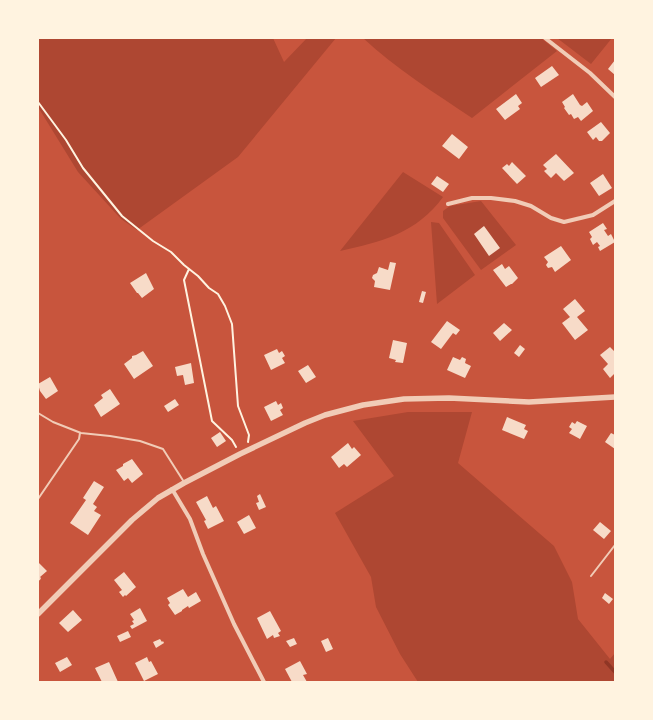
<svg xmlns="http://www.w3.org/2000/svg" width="653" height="720" font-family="Helvetica,sans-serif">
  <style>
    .green { fill: #ae4732 }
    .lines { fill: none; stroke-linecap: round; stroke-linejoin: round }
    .stream { stroke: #8f3625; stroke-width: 3.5 }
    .building { fill: #f7dbc8 }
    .path { stroke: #fff3e0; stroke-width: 2 }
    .service { stroke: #f1ccb7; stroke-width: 2 }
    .minor { stroke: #f1ccb7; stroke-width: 4 }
    .tertiary { stroke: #f1ccb7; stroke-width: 5.5 }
  </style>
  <rect width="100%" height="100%" fill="#c8553d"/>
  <path class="green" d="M38,38H273L284,62L307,38H336L238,157L137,230L121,219L78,172L38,107Z
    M363,38H541L557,51L472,118C435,93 396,69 363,38Z
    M557,38H612L591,64Z
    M403,172L443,197C417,233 381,242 340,251Z
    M481,201L516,245L481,270L443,218V211L450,206Z
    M431,222L439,223L475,275L437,304Z
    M408,412H472L458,463L554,546L572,582L578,619L610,659L615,653V682H418L400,654L376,607L371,577L335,513L394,476L353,421Z"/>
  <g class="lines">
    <path class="stream" d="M606,662L615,672"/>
  </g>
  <path class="building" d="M615,60V75L608,69Z
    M552,66L559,75L541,87L535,78Z
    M516,94L522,103L518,106L520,109L505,120L496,109Z
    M573,94L580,105L582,106L587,102L593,111L581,121L578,117L574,119L571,114L569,115L564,108L565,107L562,102Z
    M601,122L610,133L602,141H599L596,137L593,140L587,132Z
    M452,134L468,147L459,159L442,146Z
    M556,154L574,173L564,181L556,173L551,178L544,171L547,169L543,165Z
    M512,162L526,176L517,184L502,168L507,164L509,166Z
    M603,174L612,188L599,196L590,183Z
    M437,176L449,184L443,192L431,184Z
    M603,223L607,229L604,230L608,236L611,234L615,242L600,251L598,247L600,246L597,242L593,245L590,239L592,237L589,232Z
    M484,226L500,248L489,256L474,234Z
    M561,246L571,260L555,272L552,267L548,268L546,265L548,262L544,257Z
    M390,262L396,263L390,290L374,287L375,281L372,278L373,275L377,273L379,267L388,270Z
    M502,264L505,269L509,266L518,278L512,284H511L506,287L493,270Z
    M146,273L154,289L142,298L138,293H137L130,283Z
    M422,291L426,292L423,303L419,302Z
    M575,299L585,311L577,317L588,330L575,340L562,323L570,317L563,309Z
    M447,321L460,330L456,335L453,333L441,349L431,342Z
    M504,323L512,330L500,341L493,333Z
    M393,340L407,343L403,363L395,362L396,360L389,358Z
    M520,345L525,349L519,357L514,353Z
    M610,347L615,352V373L610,378L603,369L608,364L600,355Z
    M277,349L279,353L282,351L285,356L282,358L285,363L271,370L264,355Z
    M143,351L153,366L134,379L124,364L132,358V356L136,355Z
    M453,357L460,360L462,357L466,359L465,363L471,366L465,378L447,370Z
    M191,363L194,383L185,385L183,375L177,376L175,367Z
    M308,365L316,377L306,383L298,371Z
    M50,377L58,391L46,399L40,391L38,384Z
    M110,389L120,404L101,417L94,405L103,398L101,395Z
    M175,399L179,405L168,412L164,406Z
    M276,401L278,405L281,403L283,408L280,410L283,415L271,421L264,407Z
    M507,417L526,425L524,429L528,431L524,439L502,430Z
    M577,421L587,426L580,439L569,433L572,429L569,427L572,422L575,424Z
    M220,432L226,441L217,447L211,438Z
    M611,433L615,435V449L605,442Z
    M348,443L352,449L354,447L361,455L347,467L344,464L339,468L331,457Z
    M132,459L143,474L132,483L128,478L124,481L116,470L123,466V464Z
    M94,481L104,487L93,504L97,507L94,511L101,515L88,535L70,523L86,500L83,498Z
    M260,494L266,507L259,510L256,503L259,502L257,496Z
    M207,496L213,508L216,506L224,521L208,529L204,521L206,520L196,502Z
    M249,515L256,528L244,534L237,522Z
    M600,522L611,531L604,539L593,530Z
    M38,562L47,571L40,577L41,578L40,580L38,581Z
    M124,572L136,587L126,596L125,595L123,597L119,592L122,590L114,580Z
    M183,589L188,597L196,592L201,601L189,608L188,606L182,610V611L175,615L168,605L170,603L167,598Z
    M605,593L613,599L609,604L602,598Z
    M140,608L147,621L132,629L130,626L134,624L132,621L134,620L130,614Z
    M73,610L82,620L68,632L59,623Z
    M270,611L281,631L278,633L280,636L274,638L273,635L267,639L257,618Z
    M128,631L131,637L120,642L117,636Z
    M294,638L297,644L290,647L286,641Z
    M328,638L333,649L326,652L321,641Z
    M160,639L162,642L163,641L164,643L156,648L153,642Z
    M67,657L72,665L60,672L55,663Z
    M147,657L149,662L151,661L158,674L144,681L135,663Z
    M300,661L307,674L303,675L307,682H292L285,669Z
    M109,662L118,682H102L95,668Z"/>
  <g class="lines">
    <path class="path" d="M38,102L66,140L83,168L122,216L153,241L171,252L184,265L198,276L209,288L218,294L225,306L232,324L238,406L249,435L248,442
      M189,269L184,280L212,421L232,440L236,447"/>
    <path class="service" d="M38,413L53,422L81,433L110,436L140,441L163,449L184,482
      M38,499L79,439L80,433
      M591,576L615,545"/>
    <path class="minor" d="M545,38L590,73L615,97
      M448,204L472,198H491L515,201L531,206L551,218L564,222L593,215L615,201
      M172,489L190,519L203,554L234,624L264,682"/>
    <path class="tertiary" d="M38,614L132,520L158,498L184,483L240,454L305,423L325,415L363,405L404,399L449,398L529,402L615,397"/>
  </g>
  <rect width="653" height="720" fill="none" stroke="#fff3e0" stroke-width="78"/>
</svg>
